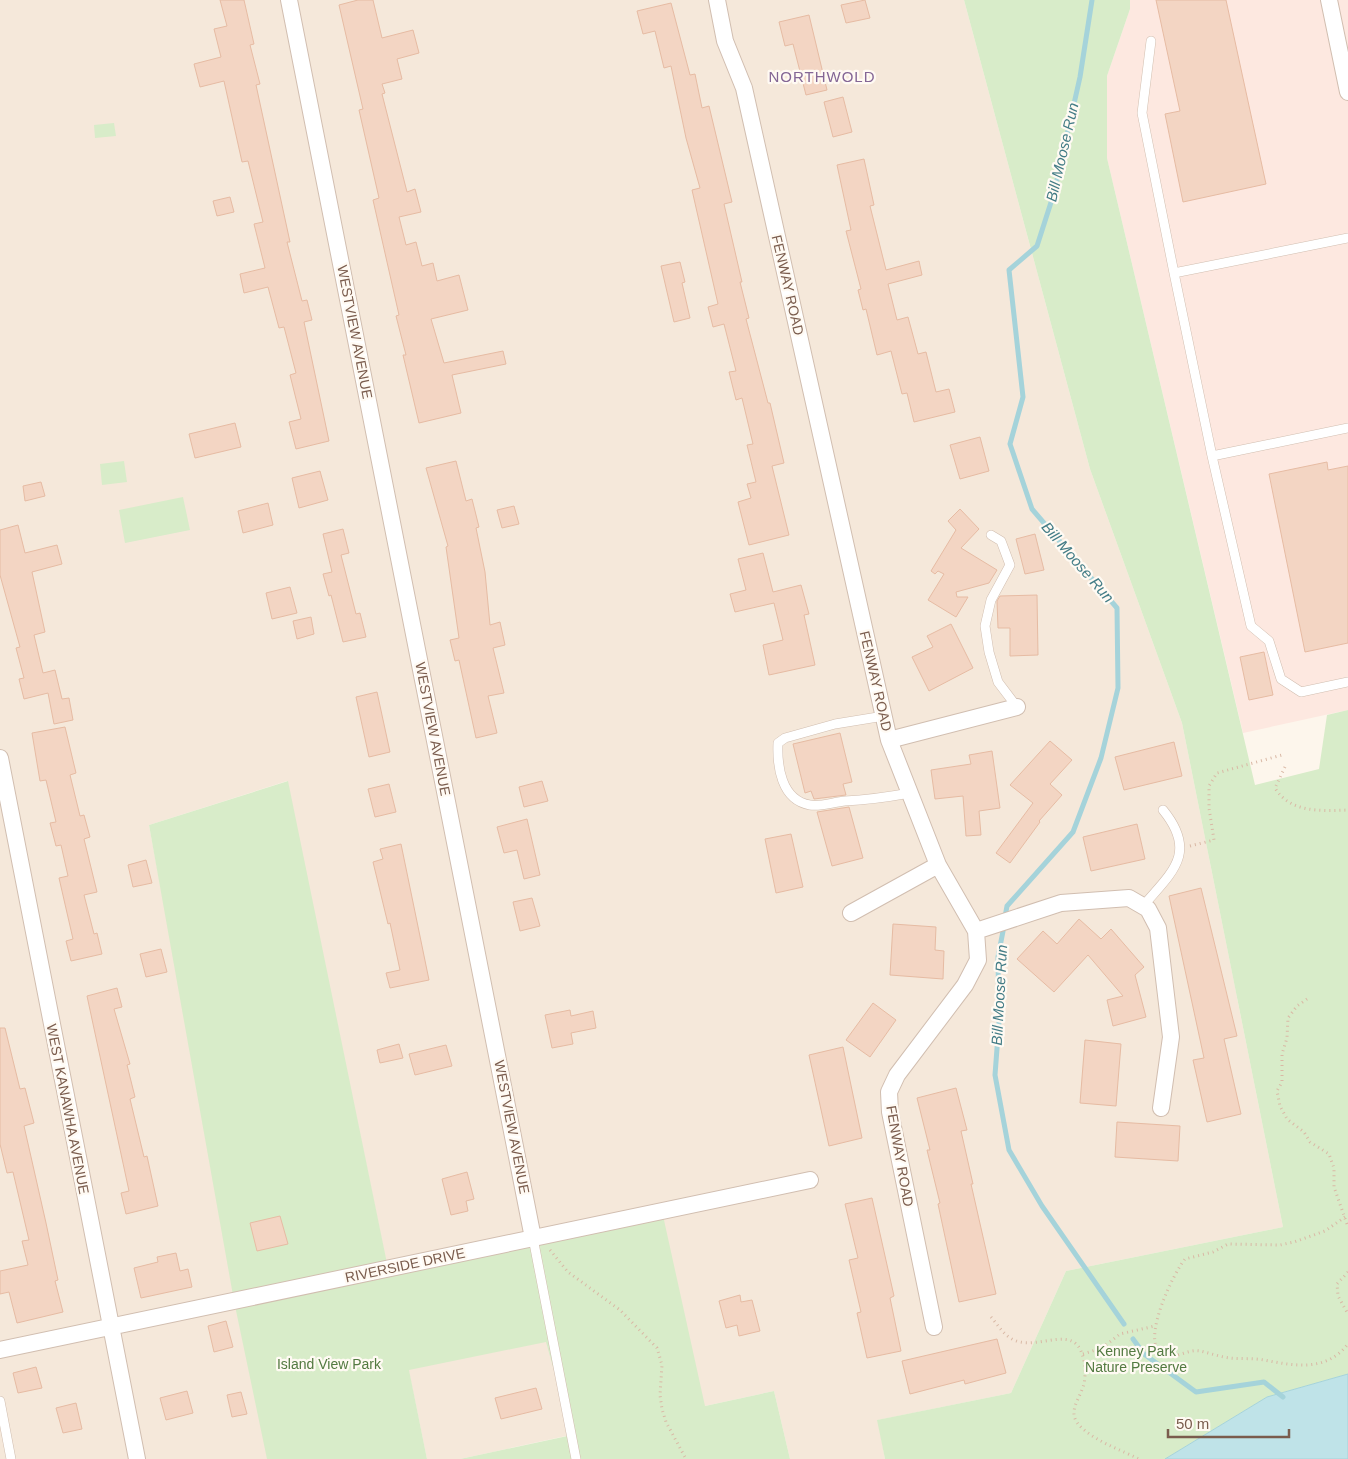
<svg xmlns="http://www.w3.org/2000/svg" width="1348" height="1459" font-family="Helvetica,sans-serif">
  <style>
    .residential { fill: #f5e8da }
    .commercial { fill: #fde8e0 }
    .green { fill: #d8ecc9 }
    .water { fill: #bfe3e8; stroke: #a5d3da }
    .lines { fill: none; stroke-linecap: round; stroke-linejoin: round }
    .stream { stroke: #a5d3da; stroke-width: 5 }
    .building { fill: #f3d5c3; stroke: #e6bba3 }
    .lane-casing { stroke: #d1beb0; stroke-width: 10 }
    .street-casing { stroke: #d1beb0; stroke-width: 18 }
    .path { stroke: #d9b8a5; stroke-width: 3; stroke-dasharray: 1 4; stroke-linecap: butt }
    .lane { stroke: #fff; stroke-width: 9 }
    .street { stroke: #fff; stroke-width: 16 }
    .labels { text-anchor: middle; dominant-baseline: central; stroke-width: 4.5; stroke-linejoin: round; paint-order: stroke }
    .street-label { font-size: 14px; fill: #7a5c4d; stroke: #fffaf3 }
    .park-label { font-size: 14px; fill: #537a41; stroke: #fffaf3 }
    .neighbourhood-label { font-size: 15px; letter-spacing: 1px; fill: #846695; stroke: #fffaf3 }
    .water-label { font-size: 15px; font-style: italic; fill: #437c86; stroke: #fffaf3 }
  </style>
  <rect width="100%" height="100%" fill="#fdf6ec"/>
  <path class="residential" d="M0,0H964L1090,469L1182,723L1283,1227L1066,1271L1011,1393L878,1420L885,1459H790L774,1391L460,1459H427L287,781L149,825L268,1459H0Z"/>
  <path class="commercial" d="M1130,0H1348V710L1243,733L1107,158V76L1130,9Z"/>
  <path class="green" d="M964,0H1130V9L1107,76V158L1255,785L1319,769L1327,715L1348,710V1374L1267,1397L1165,1459H885L877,1420L1011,1393L1066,1271L1283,1227L1182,723L1090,469Z
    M114,123L116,136L95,138L94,125Z
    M124,461L127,482L102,485L100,464Z
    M183,497L190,530L125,543L119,510Z
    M288,781L388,1268L662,1211L705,1406L774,1391L790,1459H460L572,1435L546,1342L409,1370L427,1459H267L234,1301L149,825Z"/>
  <path class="water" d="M1348,1374V1459H1165L1267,1397Z"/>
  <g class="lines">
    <path class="stream" d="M1005,917L1007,906L1073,832L1101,758L1118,688L1117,608L1032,509L1010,444L1023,397L1009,270L1037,246L1054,193L1080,77L1092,0
      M1004,926L998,957L999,1022L995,1075L1009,1150L1042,1206L1124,1324
      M1133,1339L1144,1354L1196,1392L1264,1382L1283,1397"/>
  </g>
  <path class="building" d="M220,0H244L254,44L250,45L260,84L256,85L290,242H287L302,301L307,300L312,320L304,322L329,441L296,449L289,422L301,419L290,375L296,373L284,327L279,328L268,287L244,293L240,274L265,268L254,224L263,222L248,161L242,162L224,81L200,87L194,64L221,57L214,29L227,26Z
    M358,0H373L382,38L413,30L419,53L397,59L402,79L382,84L385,93L382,94L407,192L415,189L421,212L399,217L406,245L416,242L422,266L433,263L437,281L459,275L468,310L431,319L444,363L503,351L506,364L452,375L461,413L419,423L403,355H406L396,316L399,315L373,200L379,198L359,110L363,109L339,5Z
    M865,0L870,18L846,23L841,5Z
    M1156,0H1226L1266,184L1183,202L1165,114L1180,111Z
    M671,3L690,75L695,74L702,108L709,106L732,202L724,204L742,282H740L749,318L746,319L768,403H770L784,463L772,466L789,535L749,545L738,502L751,498L747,484L756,482L747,445L753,444L742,398L736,400L729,372L736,371L724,324L713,327L708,307L718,304L692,190L700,188L686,138L671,66L664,68L655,31L643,34L637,11Z
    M809,15L827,90L806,95L793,44L785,46L779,22Z
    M843,97L852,132L833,137L824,102Z
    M864,159L874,205L870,206L886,270L919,261L922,275L888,284L897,320L908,317L918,354L926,352L936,392L949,389L955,412L914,422L907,393L902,394L891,351L877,355L866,309L863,310L858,290L861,289L846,231L851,230L837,165Z
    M230,197L234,212L217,216L213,201Z
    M680,262L685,282L682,283L690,318L674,322L661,266Z
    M235,423L241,447L195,458L189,434Z
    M980,437L989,471L960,479L950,445Z
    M456,461L466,501L472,499L479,527L476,528L485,572L490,625L500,622L505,645L493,648L504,693L488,696L497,733L476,738L459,660L455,661L450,640L459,638L446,547L448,546L426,468Z
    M1327,462L1328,470L1348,466V643L1305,652L1269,474Z
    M320,471L328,500L299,508L292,478Z
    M41,482L45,496L25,501L23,486Z
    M268,503L273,525L243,533L238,511Z
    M514,506L519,524L502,528L497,510Z
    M960,509L979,529L961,548L997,570L989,583L956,592L957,597H968L956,617L928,600L944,574L938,571L935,574L931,571L956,530L948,521Z
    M18,525L25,553L57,545L62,564L32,572L45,632L34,635L43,673L55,670L62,699L69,698L73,720L54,724L48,693L24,699L19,679L24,678L16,648L20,647L0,575V530Z
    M343,529L349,553L341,555L356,614L360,613L366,637L343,642L331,595L329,596L323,574L332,572L323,534Z
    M1035,534L1044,570L1025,574L1016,539Z
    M763,553L773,592L801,585L809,614L804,615L815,665L769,675L763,645L783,640L774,603L735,612L730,594L746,590L738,559Z
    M290,587L297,613L272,619L266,593Z
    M1037,595L1038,655L1010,656V628H998L997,601L1000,596Z
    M311,617L314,634L297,639L293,621Z
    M951,624L973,668L929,691L912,657L933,647L927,636Z
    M1264,652L1273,695L1249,700L1240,657Z
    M377,692L390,752L369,757L356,697Z
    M65,727L76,773L70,775L80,816L84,815L90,837L84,839L97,892L84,895L94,934L97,933L102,954L71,961L66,941L73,939L59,878L68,876L61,845L56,846L50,823L56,822L46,780L40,781L32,733Z
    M840,733L852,782L843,784L846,795L814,799L811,791L805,793L793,744Z
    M1050,741L1072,760L1050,784L1062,795L1039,821L1040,822L1010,863L996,853L1033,803L1010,785Z
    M1174,742L1182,776L1124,790L1115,757Z
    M992,751L1000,808L979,811L981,835L966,836L963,796L935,799L931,770L971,764L969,755Z
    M542,781L548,801L524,807L519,787Z
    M389,784L396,812L375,817L368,789Z
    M849,807L863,858L832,866L817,812Z
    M527,819L540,875L524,879L517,850L504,853L497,827Z
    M1137,824L1145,859L1091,871L1083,837Z
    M791,834L803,887L776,893L765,839Z
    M401,844L429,980L390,988L386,973L400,970L390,923L388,924L373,862L383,859L380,849Z
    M146,860L152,883L133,887L128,865Z
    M1201,888L1237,1036L1224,1039L1241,1114L1207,1122L1193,1060L1204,1058L1169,896Z
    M532,898L540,926L520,931L513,902Z
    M1079,919L1101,939L1111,929L1144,967L1135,975L1146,1017L1113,1026L1107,1000L1123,996L1088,955L1054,992L1017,959L1043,931L1057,944Z
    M893,924L936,927L935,950L944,951L943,979L890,975Z
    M161,949L167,972L146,977L140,954Z
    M117,988L122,1007L114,1009L130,1064L127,1065L135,1097L130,1099L144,1157L147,1156L158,1206L126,1214L121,1193L129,1191L87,996Z
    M873,1003L896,1020L870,1057L846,1040Z
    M570,1010L571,1016L593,1011L596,1028L571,1033L573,1044L552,1048L545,1015Z
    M0,1028H5L20,1089L25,1088L34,1123L24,1126L46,1223L58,1280L55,1281L63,1312L17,1323L9,1292L0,1294V1271L28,1265L22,1241L29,1240L13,1172L7,1173L0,1144Z
    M1085,1040L1121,1044L1116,1106L1080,1103Z
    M399,1044L403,1058L380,1063L377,1050Z
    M446,1045L452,1066L415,1075L409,1054Z
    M843,1047L862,1138L829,1146L809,1055Z
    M956,1088L967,1130L961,1131L973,1184H971L996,1294L959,1302L938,1204L940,1203L927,1150H930L917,1098Z
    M1117,1122L1180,1126L1178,1161L1115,1157Z
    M467,1172L474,1199L466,1201L468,1211L451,1215L442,1179Z
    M872,1198L894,1296L890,1298L901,1351L867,1358L857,1313L861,1312L849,1260L858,1258L845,1204Z
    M280,1216L288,1244L257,1251L250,1223Z
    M176,1253L180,1271L188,1269L192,1287L141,1298L134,1268L158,1262L157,1257Z
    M740,1295L741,1302L752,1300L760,1331L739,1336L737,1325L726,1328L719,1301Z
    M226,1321L233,1347L214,1352L208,1326Z
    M997,1339L1006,1373L965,1384L964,1380L910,1394L902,1361Z
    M36,1367L42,1388L18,1393L13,1373Z
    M536,1388L542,1409L501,1419L495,1398Z
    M187,1391L193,1413L166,1420L160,1398Z
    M241,1392L247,1414L232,1417L227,1395Z
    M76,1403L82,1429L63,1433L56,1408Z"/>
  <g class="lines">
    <g class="lane-casing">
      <path id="lane" d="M1151,41L1142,113L1174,273
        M1348,238L1174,273L1212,456L1348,428
        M1212,456L1251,626L1269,641L1281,679L1301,692L1348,682
        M991,535L1001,541L1010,565L991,600L985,626L989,652L998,682L1017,707
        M884,716L835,724L785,738L778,743C777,766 781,800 810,805C820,807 834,802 845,801C867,800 888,797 910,793
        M1143,906C1172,872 1198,853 1163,810
        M533,1238L576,1459
        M0,1401L11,1459"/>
    </g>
    <g class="street-casing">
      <path id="street" d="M289,0L533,1238
        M717,0L725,41L744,88L889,740L938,865L976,931L978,960L965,985L897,1075L889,1092L890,1112L934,1327
        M1329,0L1348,92
        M889,740L1017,707
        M0,758L137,1459
        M851,913L938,865
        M976,931L1061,903L1129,898L1148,909L1158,928L1171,1037L1161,1108
        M0,1350L810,1180"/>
    </g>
    <path class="path" d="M1285,767L1275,788C1290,813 1321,811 1348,810
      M1190,846L1214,840L1209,808V786L1217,773L1282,755
      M1307,999L1297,1006L1288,1018L1287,1038L1282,1054V1082L1277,1091L1280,1106L1287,1119L1304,1132L1310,1142L1329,1154L1334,1168V1187L1348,1227
      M1345,1217L1325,1231L1294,1242L1280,1245L1228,1244L1213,1252L1185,1259C1173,1274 1145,1333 1158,1350C1169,1365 1186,1348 1200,1351C1210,1353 1220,1357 1230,1358C1241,1359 1253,1358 1264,1360C1295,1366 1326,1372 1348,1344
      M550,1250L568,1272L620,1310L657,1348L662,1365L660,1395L662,1409L666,1422L686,1459
      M1348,1272L1337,1284L1338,1296L1348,1314
      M991,1317C998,1325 1003,1334 1012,1339C1033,1351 1065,1329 1078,1346C1085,1355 1087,1376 1083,1387C1078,1402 1066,1414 1082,1428C1097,1442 1121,1450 1139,1459
      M1083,1354L1102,1348L1120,1334L1155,1326"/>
    <use href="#lane" class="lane"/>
    <use href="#street" class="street"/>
  </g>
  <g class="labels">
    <g class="street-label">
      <text transform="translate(788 285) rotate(77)">FENWAY ROAD</text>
      <text transform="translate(355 332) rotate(79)">WESTVIEW AVENUE</text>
      <text transform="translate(876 681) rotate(77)">FENWAY ROAD</text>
      <text transform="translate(433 729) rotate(79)">WESTVIEW AVENUE</text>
      <text transform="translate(68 1109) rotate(79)">WEST KANAWHA AVENUE</text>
      <text transform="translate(512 1127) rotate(79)">WESTVIEW AVENUE</text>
      <text transform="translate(900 1156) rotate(80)">FENWAY ROAD</text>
      <text transform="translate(405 1265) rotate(-12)">RIVERSIDE DRIVE</text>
    </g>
    <g class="park-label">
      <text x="1136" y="1351">Kenney Park<tspan x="1136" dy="16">Nature Preserve</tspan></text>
      <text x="329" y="1364">Island View Park</text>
    </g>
    <g class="neighbourhood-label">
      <text x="822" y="76">NORTHWOLD</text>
    </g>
    <g class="water-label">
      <text transform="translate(1062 152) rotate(-77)">Bill Moose Run</text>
      <text transform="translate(1078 562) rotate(49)">Bill Moose Run</text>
      <text transform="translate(999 995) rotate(-87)">Bill Moose Run</text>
    </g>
  </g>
  <path d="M1168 1429v8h121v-8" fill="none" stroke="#7a5c4d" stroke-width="2.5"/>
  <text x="1176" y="1429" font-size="15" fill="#7a5c4d" stroke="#fffaf3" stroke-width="4" paint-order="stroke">50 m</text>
</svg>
